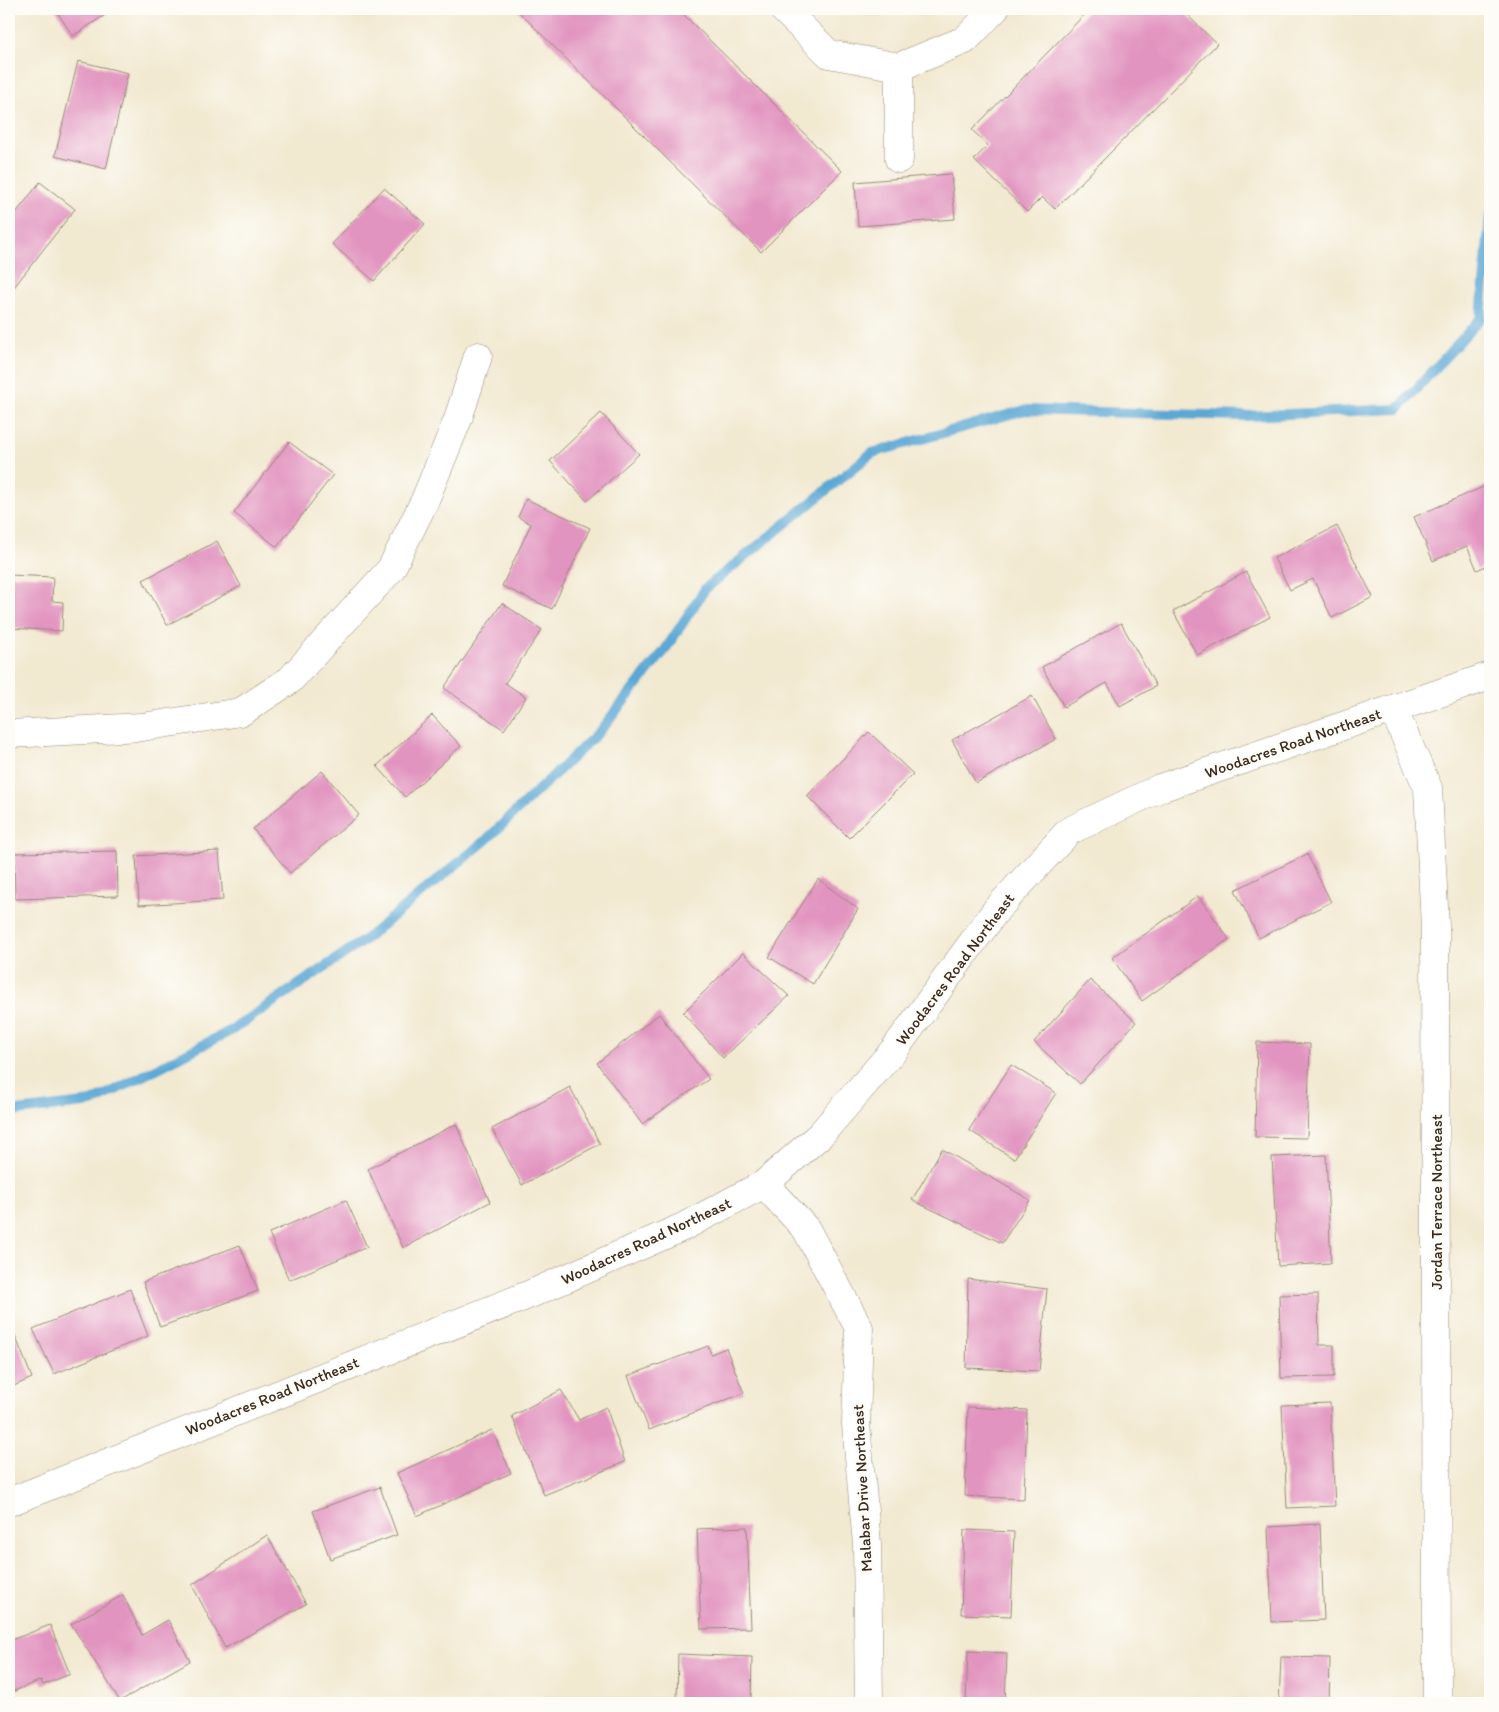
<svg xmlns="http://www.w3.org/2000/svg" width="1499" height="1712" font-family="Itim,sans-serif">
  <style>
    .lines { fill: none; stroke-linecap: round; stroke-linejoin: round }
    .stream { stroke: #5ba7d4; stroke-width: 10 }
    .building { fill: #e294c0 }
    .minor-casing { stroke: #968a78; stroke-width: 29 }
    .minor { stroke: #fff; stroke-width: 28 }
    .labels { text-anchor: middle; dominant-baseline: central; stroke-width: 5; stroke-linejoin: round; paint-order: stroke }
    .street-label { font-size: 16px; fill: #3b2a1e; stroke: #fdfcf7 }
  </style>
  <rect width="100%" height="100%" fill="#fdfcf7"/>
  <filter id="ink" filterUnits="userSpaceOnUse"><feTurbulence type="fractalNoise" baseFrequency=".02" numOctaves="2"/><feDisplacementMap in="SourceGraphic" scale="10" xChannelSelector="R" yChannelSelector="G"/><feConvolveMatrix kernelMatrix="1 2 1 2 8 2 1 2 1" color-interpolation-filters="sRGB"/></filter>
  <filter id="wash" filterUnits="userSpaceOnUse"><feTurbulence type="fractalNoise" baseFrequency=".0096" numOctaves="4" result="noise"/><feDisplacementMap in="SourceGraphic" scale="20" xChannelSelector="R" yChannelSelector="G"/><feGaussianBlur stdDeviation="1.12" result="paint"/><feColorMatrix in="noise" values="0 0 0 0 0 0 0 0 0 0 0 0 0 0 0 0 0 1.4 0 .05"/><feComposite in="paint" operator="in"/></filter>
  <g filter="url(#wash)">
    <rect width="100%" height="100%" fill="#f2e9d1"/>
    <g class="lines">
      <path class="stream" d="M9,1112L92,1102L232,1030L363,941L485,841L599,732L665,650L705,589L872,453L1025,410L1246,416L1398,409L1481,318L1490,217"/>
    </g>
    <g id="blocks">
      <path class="building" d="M55,9H114L73,36Z
        M516,9H678L842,171L761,252Z
        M1090,9H1181L1217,44L1055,209L1042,197L1027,212L974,160L988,145L972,130Z
        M78,61L128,73L106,169L55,156Z
        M951,174L955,219L858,226L855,182Z
        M40,182L75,209L11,291L9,289V222Z
        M384,188L425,224L374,281L332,244Z
        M601,413L639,454L587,501L550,461Z
        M289,442L333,475L277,547L234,513Z
        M1490,484V564L1477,570L1467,546L1433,561L1414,517Z
        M526,499L590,528L552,609L502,586L531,524L518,517Z
        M1337,526L1373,597L1332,618L1313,579L1290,590L1274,558Z
        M217,541L241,586L167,625L143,580Z
        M1246,572L1270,617L1197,655L1173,611Z
        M9,575L53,577L52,601L63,602L62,631L9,628Z
        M502,603L542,630L505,683L526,697L504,730L444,688Z
        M1121,623L1156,686L1120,706L1107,683L1064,707L1042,667Z
        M1032,696L1056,739L976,783L952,740Z
        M432,715L461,746L405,797L377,766Z
        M869,732L913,774L849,838L807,796Z
        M322,771L359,815L290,873L253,829Z
        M117,851L118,896L15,899L14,853Z
        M219,851L223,900L139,905L136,856Z
        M1307,854L1331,902L1259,938L1235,890Z
        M818,879L858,909L813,984L769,957Z
        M1198,896L1229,939L1142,1001L1112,958Z
        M743,953L789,996L723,1058L683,1013Z
        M1090,980L1136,1022L1080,1084L1034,1042Z
        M659,1014L709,1079L642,1124L597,1063Z
        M1257,1042L1310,1044L1307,1138L1255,1137Z
        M1011,1065L1056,1093L1014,1159L969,1130Z
        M570,1087L600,1144L522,1185L492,1129Z
        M456,1124L490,1202L403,1248L368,1169Z
        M942,1149L1030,1200L1002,1243L912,1200Z
        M1326,1155L1331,1263L1278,1266L1272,1157Z
        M346,1200L367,1247L289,1280L269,1233Z
        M240,1245L258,1291L160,1327L143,1282Z
        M968,1279L1047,1289L1039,1371L966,1368Z
        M130,1289L148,1336L54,1374L33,1329Z
        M1318,1294L1319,1345H1334V1377L1281,1378L1279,1295Z
        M9,1320L32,1378L9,1388Z
        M708,1346L711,1354L726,1348L744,1393L649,1430L628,1376Z
        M561,1390L579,1420L606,1407L625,1462L544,1495L512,1416Z
        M1330,1403L1335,1506L1287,1508L1282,1405Z
        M968,1407L1027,1410L1024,1499L965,1496Z
        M492,1430L511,1473L417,1516L397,1473Z
        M380,1487L397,1535L330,1559L313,1511Z
        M1320,1524L1324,1620L1272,1622L1268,1527Z
        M747,1527L751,1628L701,1629L697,1529Z
        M964,1530L1014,1532L1011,1616L961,1614Z
        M267,1535L306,1604L225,1648L192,1585Z
        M123,1595L142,1635L168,1620L190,1661L120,1701L71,1624Z
        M50,1625L70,1674L43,1685L41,1680L9,1693V1641Z
        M968,1651L1007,1653L1005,1703H966Z
        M678,1654L752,1657L751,1703H677Z
        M1281,1657L1330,1658L1329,1703H1279Z"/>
    </g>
  </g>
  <g filter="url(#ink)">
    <use href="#blocks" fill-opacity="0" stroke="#968a78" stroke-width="1"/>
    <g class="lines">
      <g class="minor-casing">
        <path id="minor" d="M783,9L829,54L899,67L965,40L995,9
          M899,67V159
          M1393,709L1428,788L1435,927L1437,1703
          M9,734L142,727L241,712L290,680L391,569L425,500L458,419L478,356
          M764,1184L806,1229L859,1328L856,1424L867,1544L869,1703
          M9,1502L533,1293L683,1227L764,1184L820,1135L894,1050L997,909L1069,831L1160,788L1490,676"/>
      </g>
      <use href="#minor" class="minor"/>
    </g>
  </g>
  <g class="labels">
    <g class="street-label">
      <text transform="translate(1293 743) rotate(-19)">Woodacres Road Northeast</text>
      <text transform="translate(955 969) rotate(-53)">Woodacres Road Northeast</text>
      <text transform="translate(1436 1202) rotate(-90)">Jordan Terrace Northeast</text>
      <text transform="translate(646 1241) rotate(-25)">Woodacres Road Northeast</text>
      <text transform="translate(272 1396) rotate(-22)">Woodacres Road Northeast</text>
      <text transform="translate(862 1488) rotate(-93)">Malabar Drive Northeast</text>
    </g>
  </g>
  <rect width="1499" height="1712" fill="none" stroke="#fdfcf7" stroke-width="30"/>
</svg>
